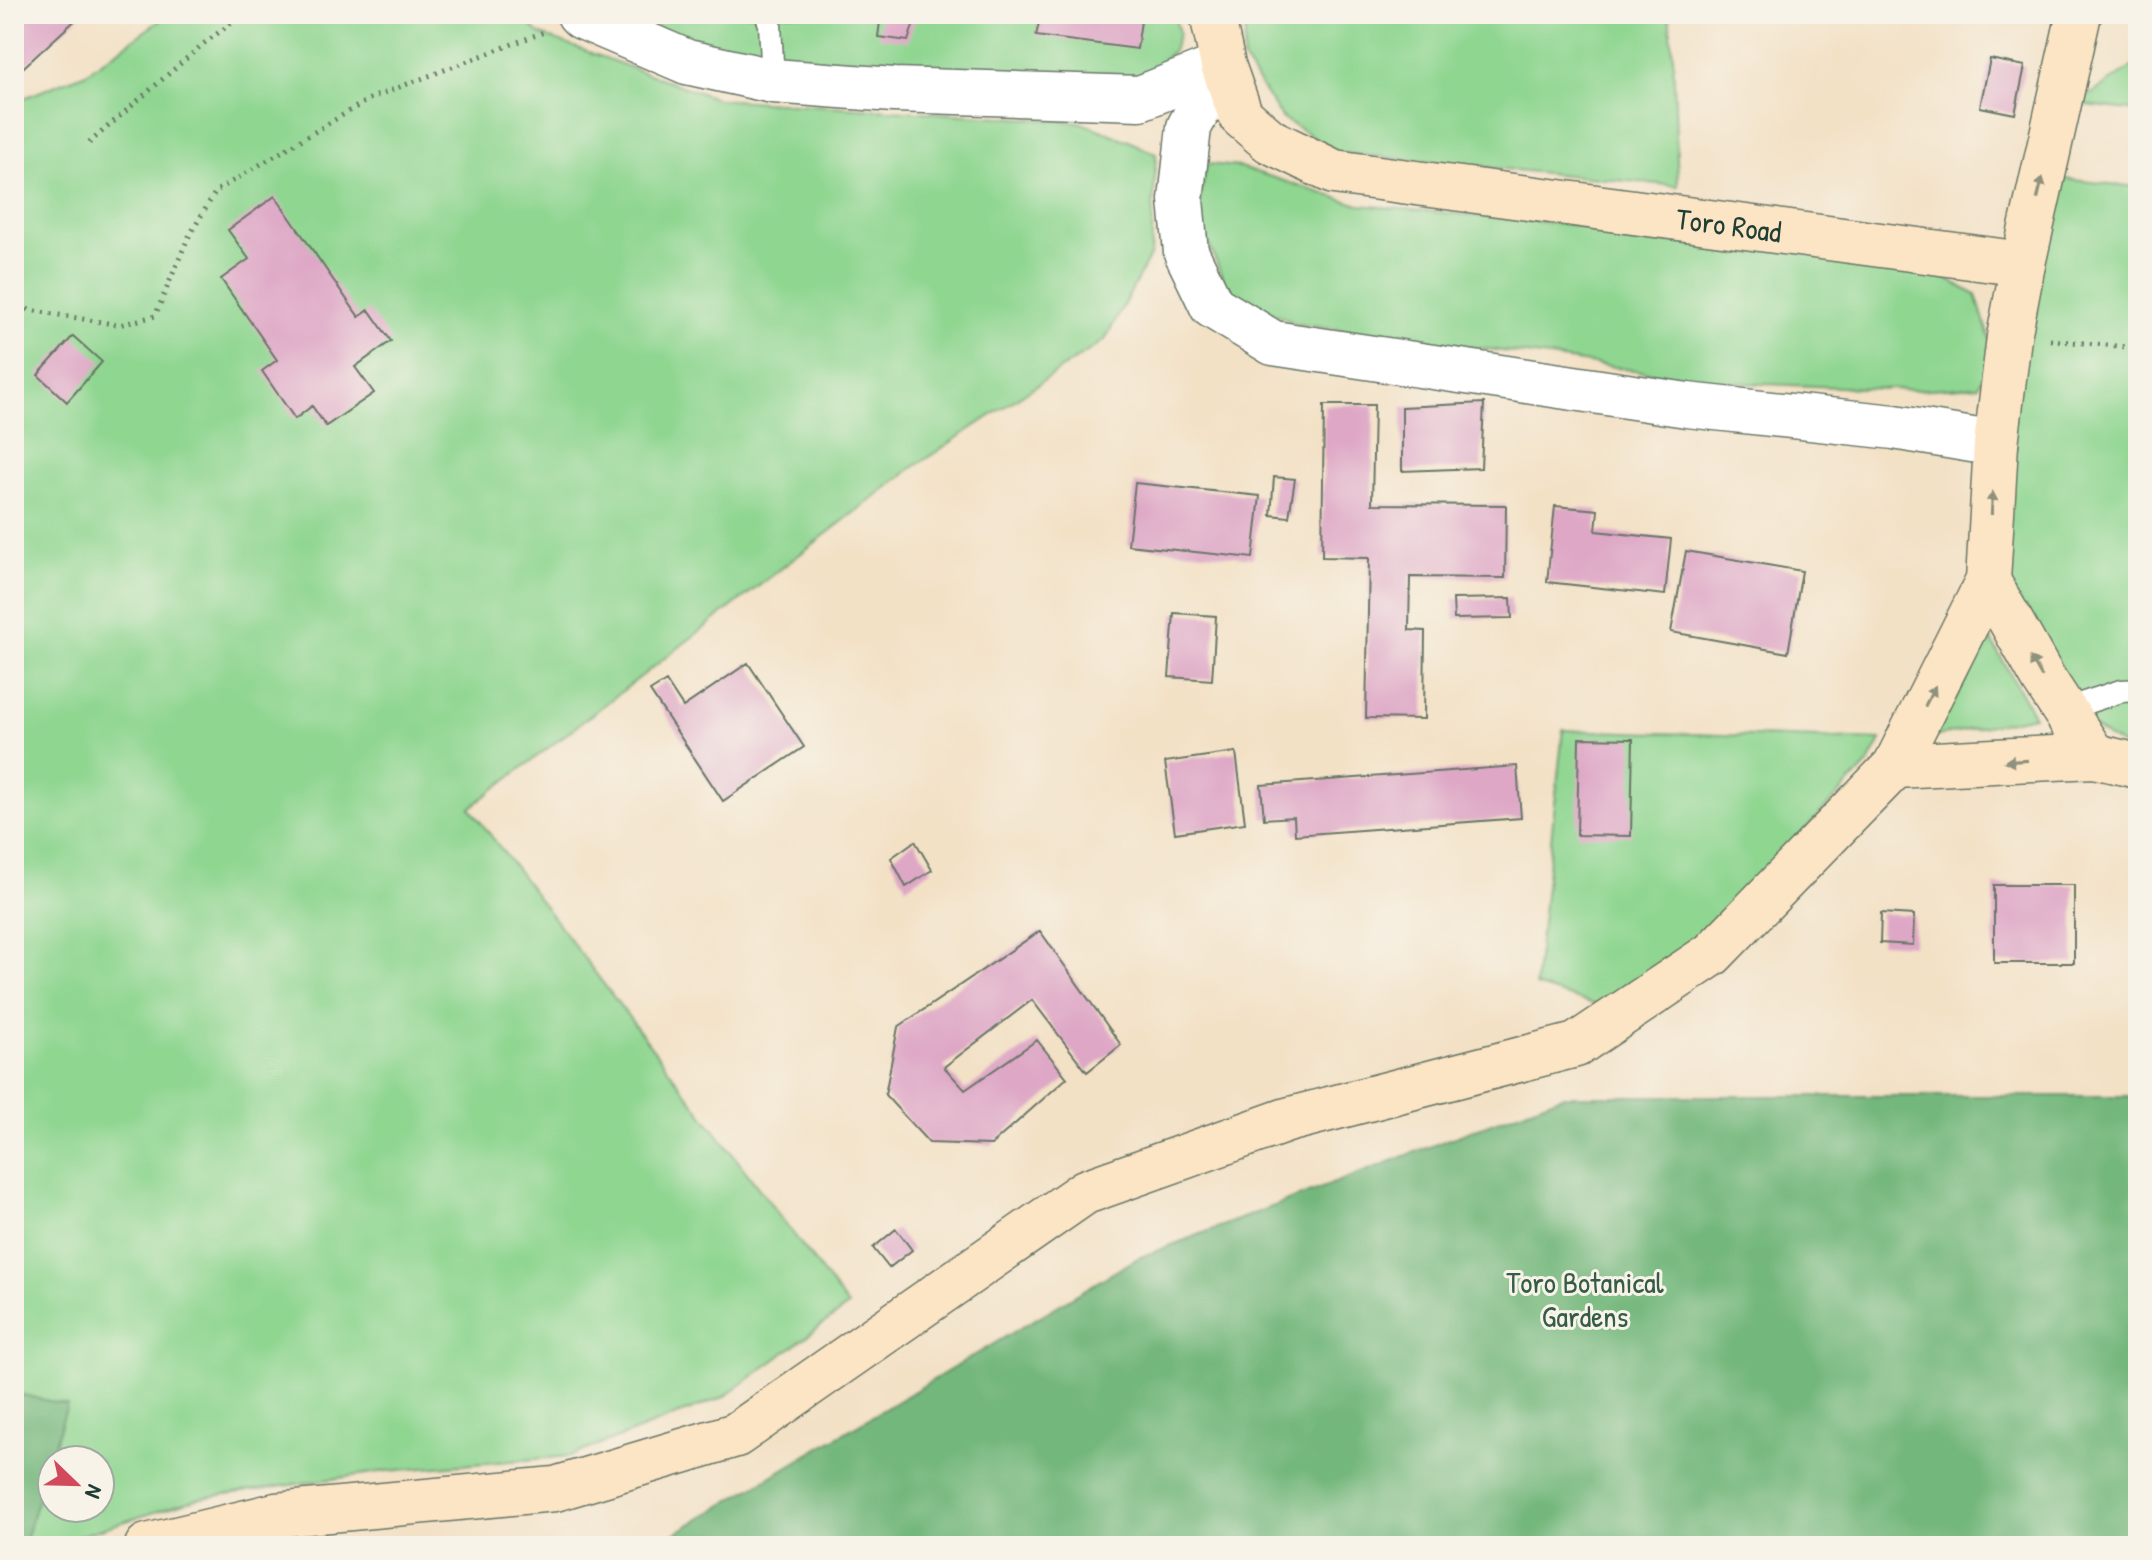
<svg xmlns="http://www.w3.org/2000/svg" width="2152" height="1560" font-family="'Patrick Hand',sans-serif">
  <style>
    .green { fill: #8fd691; stroke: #578a62; stroke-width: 2; fill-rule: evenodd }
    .forest { fill: #73b77b; stroke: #497a58; stroke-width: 2 }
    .building { fill: #dea7c6 }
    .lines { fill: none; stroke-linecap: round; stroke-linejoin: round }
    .lane-casing { stroke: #697667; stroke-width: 25 }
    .street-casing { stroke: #697667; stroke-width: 47 }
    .secondary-casing { stroke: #697667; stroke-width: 47 }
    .path { stroke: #697667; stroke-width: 5; stroke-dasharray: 2 6; stroke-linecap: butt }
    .lane { stroke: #fff; stroke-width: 22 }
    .street { stroke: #fff; stroke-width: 44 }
    .secondary { stroke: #fce5c4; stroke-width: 44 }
    .oneway { fill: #8e917c }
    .labels { text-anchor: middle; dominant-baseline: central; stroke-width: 6; stroke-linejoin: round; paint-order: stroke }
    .street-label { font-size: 30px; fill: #1f3d34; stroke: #f7f3e8 }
    .park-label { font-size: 30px; fill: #355c47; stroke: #f7f3e8 }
  </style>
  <rect width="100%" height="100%" fill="#f7f3e8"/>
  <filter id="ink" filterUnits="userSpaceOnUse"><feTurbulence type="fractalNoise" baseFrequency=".0125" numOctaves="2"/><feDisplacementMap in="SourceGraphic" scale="16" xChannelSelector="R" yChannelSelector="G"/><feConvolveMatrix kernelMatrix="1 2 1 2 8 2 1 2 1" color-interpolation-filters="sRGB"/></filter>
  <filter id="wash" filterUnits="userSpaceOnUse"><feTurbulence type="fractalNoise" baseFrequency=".006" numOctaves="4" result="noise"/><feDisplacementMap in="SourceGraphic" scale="32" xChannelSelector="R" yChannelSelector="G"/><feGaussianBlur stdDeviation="1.8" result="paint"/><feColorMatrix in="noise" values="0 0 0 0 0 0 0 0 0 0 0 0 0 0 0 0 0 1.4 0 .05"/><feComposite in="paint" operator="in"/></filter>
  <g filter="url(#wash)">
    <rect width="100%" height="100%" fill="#f3e1c6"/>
    <path class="green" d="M169,14H521L539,34L717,99L1079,122L1129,141L1156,154L1151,254L1105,340L912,468L470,808L848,1306L724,1397L571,1456L387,1471L200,1498L46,1546H14V102L86,73ZM52,1460H100V1508H52Z
      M637,14H1174L1179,33L1173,51L1149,74L1113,81L978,69L731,59L636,18Z
      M1247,14H1669L1673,55L1678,186L1340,153L1282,118L1243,59Z
      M2138,63V111L2076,104Z
      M1207,164L1240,167L1359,205L1563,224L1921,265L1976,295L1994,353L1978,386L1915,390L1712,382L1549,357L1297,324L1228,291L1197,215Z
      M2054,178L2138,187V756L2057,704L2001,579L2013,406Z
      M1990,638L2034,716L1933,737Z
      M1563,730L1881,740L1869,763L1693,946L1600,1006L1535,986Z"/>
    <path class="forest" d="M1562,1096H2138V1546H654L1138,1258Z
      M14,1393L67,1405L23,1546H14Z"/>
    <g id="blocks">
      <path class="building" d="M14,14H82L14,76Z
        M881,14H917L908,41L878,37Z
        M1041,14H1142L1137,49L1036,36Z
        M1871,14H1931L1930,23L1871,16Z
        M1990,59L2025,66L2015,114L1980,107Z
        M275,196L359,317L369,310L391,341L355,367L374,393L326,426L312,406L295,419L262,371L277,360L221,279L249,259L228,230Z
        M73,336L102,362L67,402L38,375Z
        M1484,403L1481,468L1402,471V407Z
        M1324,405H1374L1372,504L1506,505L1505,578L1410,577L1409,630L1425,631L1424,719L1366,718L1369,558L1322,557Z
        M1274,477L1295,479L1289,517L1271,515Z
        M1135,483L1260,496L1253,558L1128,545Z
        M1555,506L1598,510L1596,531L1671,539L1665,595L1547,582Z
        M1686,551L1802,571L1788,653L1671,632Z
        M1511,598L1512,618L1454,619L1453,599Z
        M1174,613L1216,616L1212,680L1169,677Z
        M748,663L804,747L723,801L650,691L666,681L683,707Z
        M1579,738L1633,739L1631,836L1577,835Z
        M1236,752L1245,823L1175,833L1165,762Z
        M1517,766L1521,818L1295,835L1294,817L1264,819L1261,785Z
        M915,841L932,870L906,887L891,858Z
        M1994,885H2074V963H1994Z
        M1881,913L1914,915L1913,945L1880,943Z
        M1040,931L1121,1045L1087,1072L1032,1000L944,1067L965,1090L1037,1040L1067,1078L991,1145L929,1143L885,1095L898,1027Z
        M896,1229L912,1250L889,1268L873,1248Z"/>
    </g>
  </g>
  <g filter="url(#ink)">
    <use href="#blocks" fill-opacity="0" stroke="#697667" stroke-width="2"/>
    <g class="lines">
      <g class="lane-casing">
        <path id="lane" d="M766,14L770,24L773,81
          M2063,710L2121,691L2138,690"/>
      </g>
      <g class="street-casing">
        <path id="street" d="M579,14L582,17L687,62L773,81L894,90L1140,98L1223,65
          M1223,65L1189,127L1181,200L1186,252L1212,306L1273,343L1687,405L1894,427L1996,444"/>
      </g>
      <g class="secondary-casing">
        <g id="secondary">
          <path id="s1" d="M1212,14L1223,65L1241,116L1270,141L1334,172L2023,264"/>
          <path d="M1988,581L2043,678L2094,756"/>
          <path d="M1895,766L2094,756L2138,766"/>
          <path d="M147,1546L276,1515L555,1489L736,1435L1085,1192L1287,1120L1576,1045L1712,954L1895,766L1988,581L1996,444L2009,337L2023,264L2079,14"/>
        </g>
      </g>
      <path class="path" d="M89,143L203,44L244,14
        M14,300L29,310L119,325L155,316L188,238L216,191L371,98L544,32
        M2050,340L2138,348"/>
      <use href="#lane" class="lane"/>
      <use href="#street" class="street"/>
      <use href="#secondary" class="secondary"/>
    </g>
    <defs><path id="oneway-solid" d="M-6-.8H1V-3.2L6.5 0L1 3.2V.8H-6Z" transform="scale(2)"/></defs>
    <g class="oneway">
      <use href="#oneway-solid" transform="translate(2040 188) rotate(-77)"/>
      <use href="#oneway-solid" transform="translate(1992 503) rotate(-87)"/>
      <use href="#oneway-solid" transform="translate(2036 667) rotate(-120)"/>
      <use href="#oneway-solid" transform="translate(1930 696) rotate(-63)"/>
      <use href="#oneway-solid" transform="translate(2016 761) rotate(177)"/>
    </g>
  </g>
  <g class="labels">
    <g class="street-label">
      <text stroke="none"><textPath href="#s1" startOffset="614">Toro Road</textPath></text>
    </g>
    <g class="park-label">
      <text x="1585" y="1282">Toro Botanical<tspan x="1585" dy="34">Gardens</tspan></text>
    </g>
  </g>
  <rect width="2152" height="1560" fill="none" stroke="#f7f3e8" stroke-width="48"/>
  <g transform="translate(76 1484) rotate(113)"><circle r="38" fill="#f7f3e8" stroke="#a1aaa0" stroke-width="2"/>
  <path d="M0-6L14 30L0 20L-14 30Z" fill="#d1495b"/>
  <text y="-12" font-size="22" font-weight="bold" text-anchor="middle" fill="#1f3d34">N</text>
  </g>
</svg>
